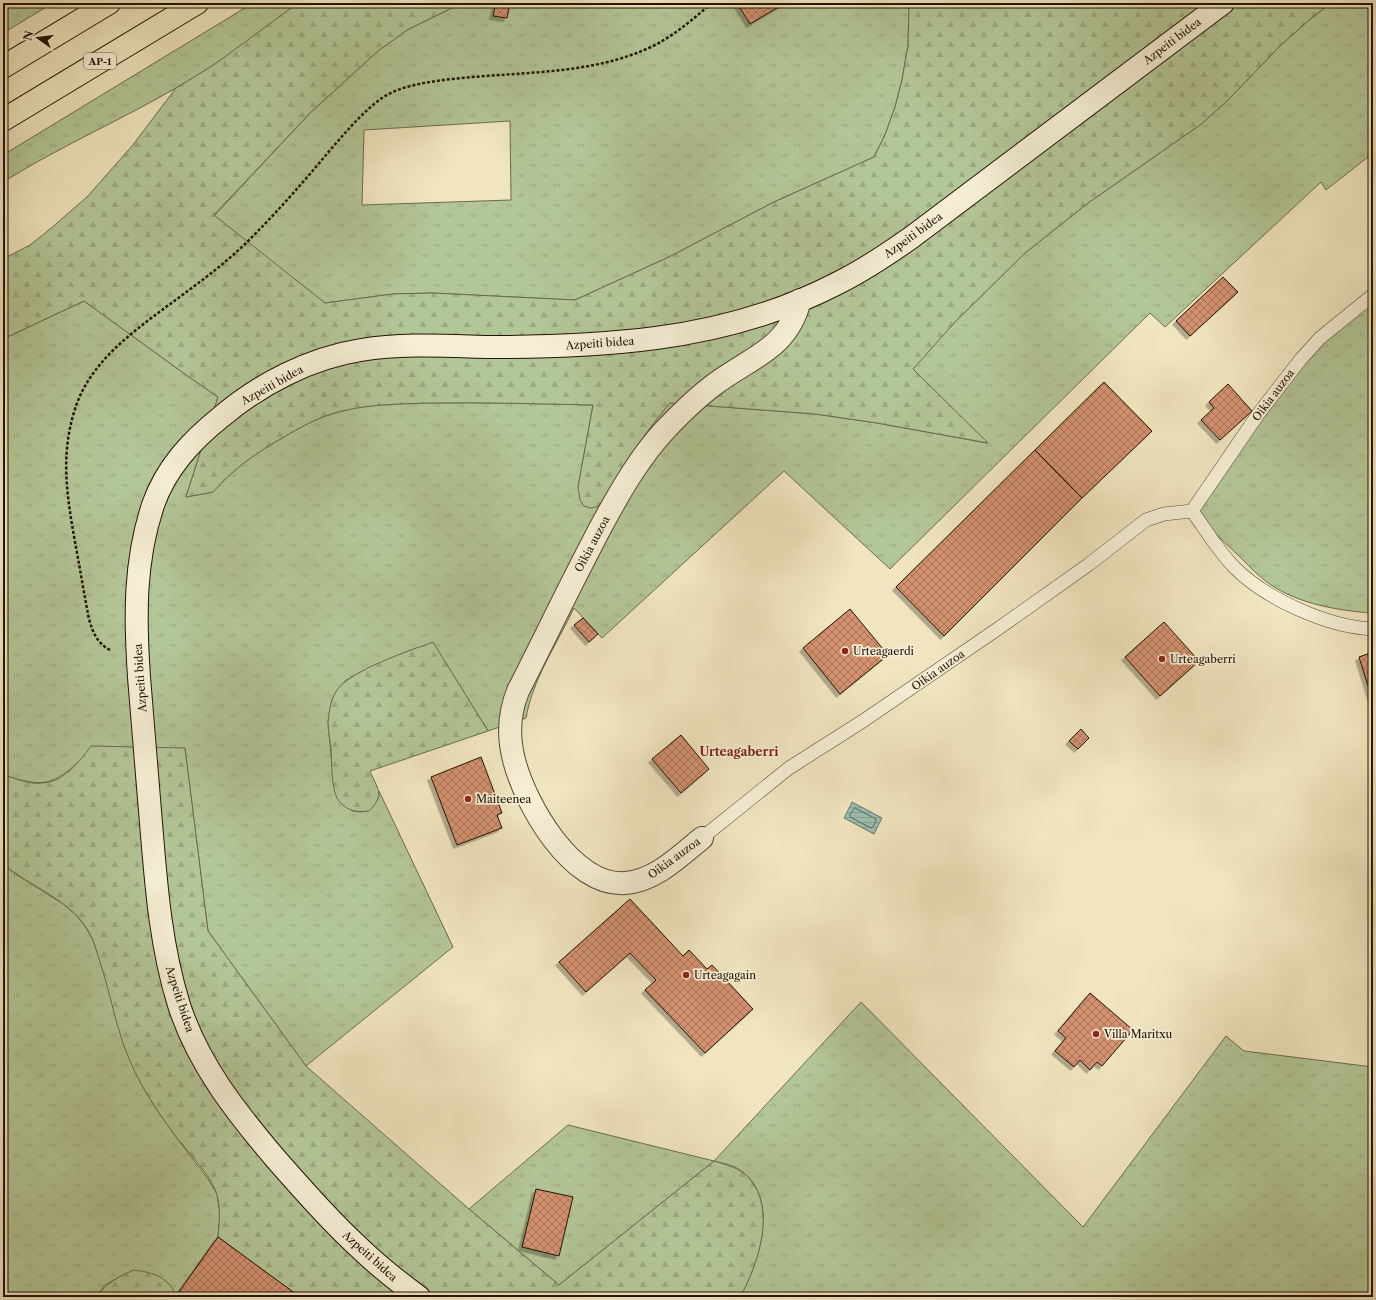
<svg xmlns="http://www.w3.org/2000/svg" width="1376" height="1300" font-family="'Libre Caslon Text',serif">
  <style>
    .grass { fill: url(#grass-tufts); stroke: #6a6c4c; fill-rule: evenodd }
    .forest { fill: url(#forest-firs); stroke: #6a6c4c }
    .water { fill: url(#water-rules); stroke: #6a7a6a }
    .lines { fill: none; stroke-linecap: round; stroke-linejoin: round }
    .shore { stroke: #5e6958; stroke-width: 1 }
    .building { fill: url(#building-cross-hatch); stroke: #221300; filter: url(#shadow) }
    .lane-casing { stroke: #564830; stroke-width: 14 }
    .street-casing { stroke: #564830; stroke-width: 24 }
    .secondary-casing { stroke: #221300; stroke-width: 24 }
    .highway-casing { stroke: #221300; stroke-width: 24 }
    .path { stroke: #221300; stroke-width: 2.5; stroke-dasharray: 3 2; stroke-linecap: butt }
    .lane { stroke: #f5eed5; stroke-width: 13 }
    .street { stroke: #f5eed5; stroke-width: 22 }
    .secondary { stroke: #f5eed5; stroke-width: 22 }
    .highway { stroke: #f0e5bf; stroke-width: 22 }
    .poi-dot { fill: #8f2418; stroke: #f5eed5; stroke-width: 1.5 }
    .labels { text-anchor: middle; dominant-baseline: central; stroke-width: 3.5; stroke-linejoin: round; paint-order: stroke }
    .shield { fill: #f5eed5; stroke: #615540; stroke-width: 1 }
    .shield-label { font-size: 10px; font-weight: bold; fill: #221300 }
    .street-label { font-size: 11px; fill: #221300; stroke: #f5eed5 }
    .poi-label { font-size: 11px; fill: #221300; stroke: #f5eed5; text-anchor: start }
    .neighbourhood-label { font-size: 12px; font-weight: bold; fill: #7a1f14; stroke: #f5eed5 }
  </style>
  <defs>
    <pattern id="grass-tufts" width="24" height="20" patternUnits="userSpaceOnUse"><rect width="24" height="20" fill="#b3c697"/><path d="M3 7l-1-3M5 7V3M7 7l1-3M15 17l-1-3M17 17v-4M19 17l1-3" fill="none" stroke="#9aa980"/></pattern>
    <pattern id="forest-firs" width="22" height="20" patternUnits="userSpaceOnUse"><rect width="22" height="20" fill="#b3c697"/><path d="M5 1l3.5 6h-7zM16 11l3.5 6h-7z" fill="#9aa980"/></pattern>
    <pattern id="water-rules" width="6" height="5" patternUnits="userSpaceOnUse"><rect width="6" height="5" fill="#9abfb1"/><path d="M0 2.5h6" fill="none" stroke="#84a396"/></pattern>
    <pattern id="building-cross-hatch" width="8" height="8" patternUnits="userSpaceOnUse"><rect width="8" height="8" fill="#d39170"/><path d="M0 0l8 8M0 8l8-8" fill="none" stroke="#ab755a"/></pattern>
    <filter id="shadow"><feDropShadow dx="-3.5" dy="3.5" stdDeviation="0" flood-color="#0004"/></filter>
  </defs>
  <rect width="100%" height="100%" fill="#f0e5bf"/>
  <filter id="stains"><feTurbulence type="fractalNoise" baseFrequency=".005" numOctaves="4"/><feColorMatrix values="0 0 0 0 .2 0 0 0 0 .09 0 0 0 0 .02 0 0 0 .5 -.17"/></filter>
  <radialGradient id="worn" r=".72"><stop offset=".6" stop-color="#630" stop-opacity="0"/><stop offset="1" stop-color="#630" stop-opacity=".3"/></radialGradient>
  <path class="grass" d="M3,3H53L3,33Z
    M253,3H298C259,33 220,63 176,88C119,121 59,147 3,182V155Z
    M462,3H909L908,45L902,80L895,107L885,135L874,157L774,202L669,257L575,300L432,293L393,294L325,303L214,216L311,112L378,51L407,30ZM510,121L511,200L362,205L364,130Z
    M1331,3H1373V153L1326,190L1321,182L1165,327L1150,313L890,569L784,471L602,638L574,608C557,644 533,678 526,718L488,731L433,643L408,651L357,674L345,681L332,699L328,722L334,786L352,811L360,812L368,811L378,799L379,791L453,947L306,1066L208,931L185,748L78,762C50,789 38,785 3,775V339L84,301L189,377L218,397L186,497L213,492C233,469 257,452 284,437C302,426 321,416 342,411C370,404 400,404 429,403C484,402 538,404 593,405L578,487L604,499C624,466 644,433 670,403L815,414L877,423L987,443L912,369L955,322L1025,253L1088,203L1200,125L1226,102L1281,45L1309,20Z
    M1373,297V613H1370C1336,610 1300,604 1271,585C1259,577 1249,566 1239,556C1223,541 1207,526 1192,511L1287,376Z
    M3,864L14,873L63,904L75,914L85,926L93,940L140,1082L153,1104L176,1137L208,1179L217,1194L220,1214L218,1237L176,1296L167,1282L121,1276L105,1285L96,1297H3Z
    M861,1002L1083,1227L1226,1036L1244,1051L1373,1067V1297H740C760,1261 782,1192 735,1167C728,1164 721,1163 714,1161L559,1285L469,1209L568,1125L714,1161Z"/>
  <path class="forest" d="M298,3H462L407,30L378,51L311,112L214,215L325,303L393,294L432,293L575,300L669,257L774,202L874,157L885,135L895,107L902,80L908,45L909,3H1331L1309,20L1281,45L1226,102L1200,125L1088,203L1025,253L955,322L913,369L988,443L877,423L815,414L670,403C644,433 624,466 604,499L597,507L590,508L584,506L580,500L578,487L593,405C538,404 484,402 429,403C400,404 370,404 342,411C321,416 302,426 284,437C257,452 233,469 213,492L186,497L218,397L189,377L84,301L3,339V259L30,245L50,229L87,197L132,146L176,88L215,64Z
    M433,642L488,731L370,771C377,789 386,794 369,811C360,812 350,812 343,805C341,804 338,800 337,798C331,786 332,763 331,749C330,740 328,731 328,722C329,711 331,699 337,690C351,670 409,651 433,642Z
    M91,746L185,748L208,931L306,1066L469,1209L559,1285L714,1161C727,1165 740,1168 749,1178C777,1209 758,1265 740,1297H300L218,1237C219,1223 221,1209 217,1195C212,1177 189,1153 177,1138C159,1114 142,1089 130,1061C116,1029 111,995 100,962C96,949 93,937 85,926C66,898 29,886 3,864V775C15,778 30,785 43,783C65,781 79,762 91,746Z
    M134,1270C152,1272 171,1278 176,1297H96C107,1283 117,1277 134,1270Z"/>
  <path class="water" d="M852,802L882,818L874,834L844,818Z"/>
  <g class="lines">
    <path class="shore" d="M855,808L876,819V821L873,827L871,828L850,817V815Z"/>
  </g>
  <path class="building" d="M496,3H510L507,18L493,16Z
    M737,3H785L750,24Z
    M1223,277L1238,292L1190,336L1176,321Z
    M1104,382L1152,431L1082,498L1035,450Z
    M1228,384L1252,411L1220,440L1201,420L1214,408L1209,402Z
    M1035,450L1082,498L944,636L896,587Z
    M850,609L888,655L840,694L803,648Z
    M583,618L598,634L589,642L574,625Z
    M1164,622L1199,661L1160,696L1125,657Z
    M1373,652V702L1359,657Z
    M1081,729L1089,738L1078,749L1069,741Z
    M681,735L709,769L681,793L652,759Z
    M481,757L502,813L497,815L502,828L457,845L431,777Z
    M630,899L683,956L689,950L707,969L712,965L753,1009L705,1053L645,990L656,980L630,953L586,992L559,962Z
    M1090,993L1133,1030L1102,1066L1097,1062L1090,1070L1080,1060L1074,1067L1055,1051L1066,1038L1058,1031Z
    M536,1189L573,1197L559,1256L522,1247Z
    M218,1237L300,1297H177L176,1296Z"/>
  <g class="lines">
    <g class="lane-casing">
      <path id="lane" d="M1192,511L1259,413L1301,359L1320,338L1373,295
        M1192,511C1206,530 1218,551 1235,568C1266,599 1328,627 1373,629
        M702,838L789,768L863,721L999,628L1088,565L1146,520L1164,514L1192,511"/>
    </g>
    <g class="street-casing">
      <path id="street" d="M702,838C680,856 655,881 625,883C572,887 525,804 514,760C508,737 509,713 518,691C547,634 574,577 604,521C621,490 640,457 664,431C680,414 696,398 715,384C751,357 788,349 800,300"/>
    </g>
    <g class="secondary-casing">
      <path id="secondary" d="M419,1297C400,1283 382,1269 365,1253C333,1224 304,1191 275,1158C236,1112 198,1064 179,1005C158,938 155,867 149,799C146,758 142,718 139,677C135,618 134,562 153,505C166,468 191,441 221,417C260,384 310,358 361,350C404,343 448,346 491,347C546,347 602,345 656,338C718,330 782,312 838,283C864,270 888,254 912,237L1223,3"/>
    </g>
    <g class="highway-casing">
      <path id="highway" d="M3,67L109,3
        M3,120L197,3"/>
    </g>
    <path class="path" d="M110,650C97,643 93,633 89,619C84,594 80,568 75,542C67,496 60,456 75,409C89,365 126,337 162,310C193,287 226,264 253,236C280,209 306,179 331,149C346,132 360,115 378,101C393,89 412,85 430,82C503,70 582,79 651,47C674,36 693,19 712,3"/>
    <use href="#lane" class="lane"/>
    <use href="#street" class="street"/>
    <use href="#secondary" class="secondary"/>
    <use href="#highway" class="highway"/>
  </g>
  <g class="poi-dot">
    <circle cx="845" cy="651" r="4"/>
    <circle cx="1162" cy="659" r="4"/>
    <circle cx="468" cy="799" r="4"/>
    <circle cx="686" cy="975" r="4"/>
    <circle cx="1096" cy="1034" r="4"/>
  </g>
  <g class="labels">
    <rect class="shield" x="84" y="53" width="32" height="16" rx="3"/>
    <g class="shield-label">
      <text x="100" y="61">AP-1</text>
    </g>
    <g class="street-label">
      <text transform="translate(1172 41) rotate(-37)">Azpeiti bidea</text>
      <text transform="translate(913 235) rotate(-36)">Azpeiti bidea</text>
      <text transform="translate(600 343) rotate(-4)">Azpeiti bidea</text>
      <text transform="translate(272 385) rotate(-29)">Azpeiti bidea</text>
      <text transform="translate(1273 395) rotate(-53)">Oikia auzoa</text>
      <text transform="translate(592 544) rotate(-62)">Oikia auzoa</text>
      <text transform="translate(938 670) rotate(-35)">Oikia auzoa</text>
      <text transform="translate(140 678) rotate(-94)">Azpeiti bidea</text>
      <text transform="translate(674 858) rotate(-36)">Oikia auzoa</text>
      <text transform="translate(180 999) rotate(72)">Azpeiti bidea</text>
      <text transform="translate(370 1256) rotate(42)">Azpeiti bidea</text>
    </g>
    <g class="poi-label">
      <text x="853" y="651">Urteagaerdi</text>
      <text x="1170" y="659">Urteagaberri</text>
      <text x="476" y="799">Maiteenea</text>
      <text x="694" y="975">Urteagagain</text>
      <text x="1104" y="1034">Villa Maritxu</text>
    </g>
    <g class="neighbourhood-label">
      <text x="739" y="751">Urteagaberri</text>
    </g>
  </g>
  <rect width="1376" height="1300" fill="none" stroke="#f0e5bf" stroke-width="16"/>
  <rect x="4" y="4" width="1368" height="1292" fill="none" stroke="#221300" stroke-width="2"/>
  <rect x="8" y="8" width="1360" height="1284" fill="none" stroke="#221300"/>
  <g transform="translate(38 38) rotate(284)" stroke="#f5eed5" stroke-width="3" paint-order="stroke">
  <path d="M0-3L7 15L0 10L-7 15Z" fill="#221300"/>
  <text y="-6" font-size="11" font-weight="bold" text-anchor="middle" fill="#221300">N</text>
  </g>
  <rect width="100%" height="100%" filter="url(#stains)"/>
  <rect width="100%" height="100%" fill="url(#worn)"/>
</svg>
